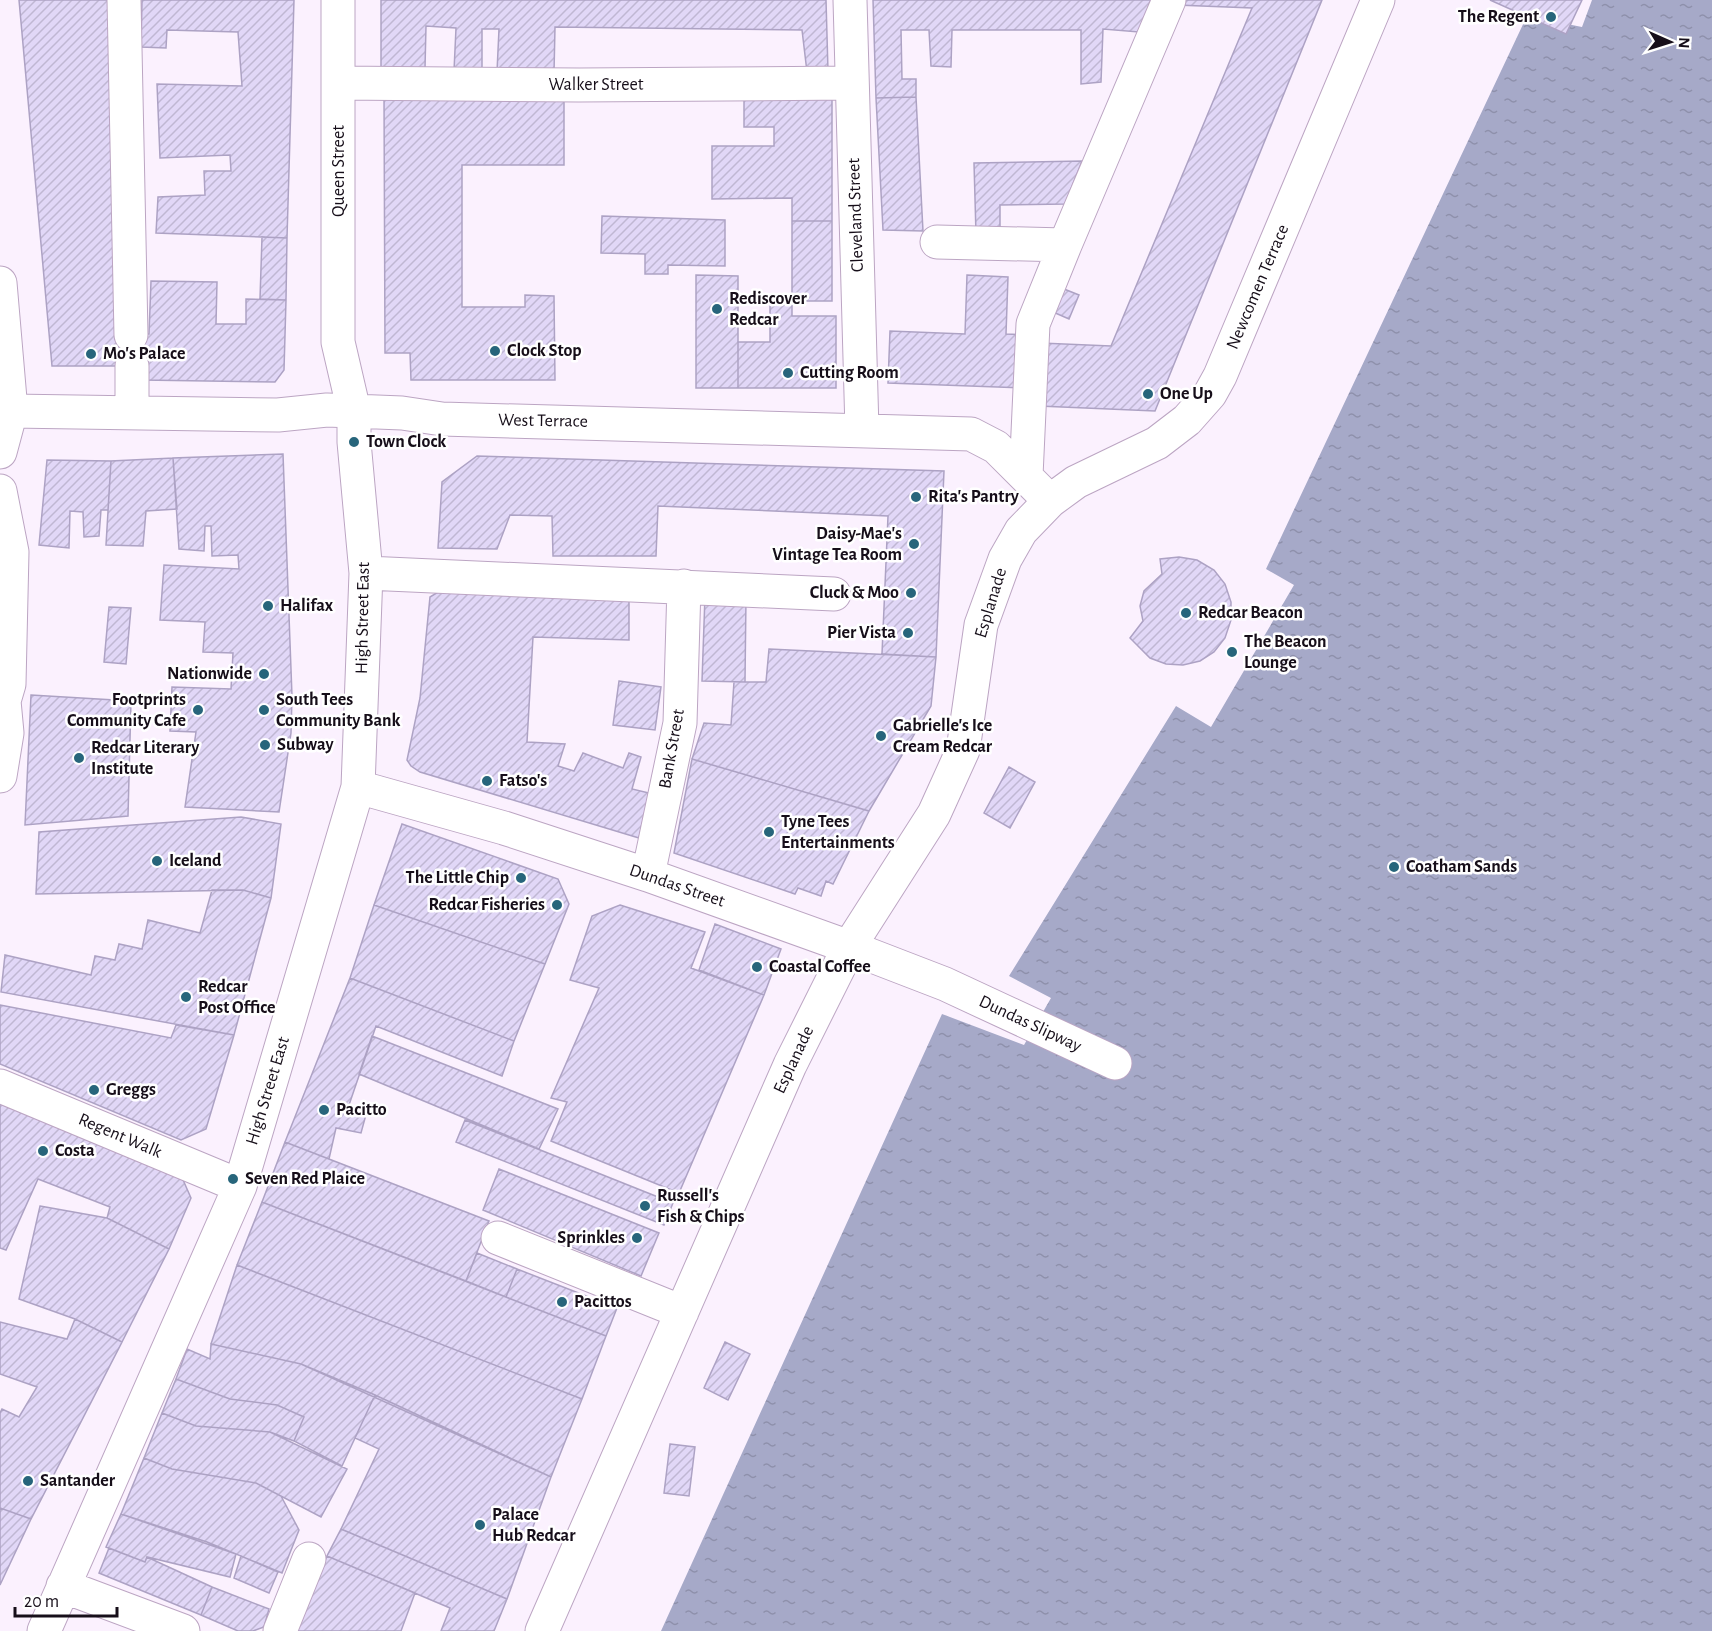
<svg xmlns="http://www.w3.org/2000/svg" width="1712" height="1631" font-family="'Alegreya Sans',sans-serif">
  <style>
    .water { fill: url(#water-ripples) }
    .building { fill: url(#building-hatch); stroke: #ada2c4; stroke-width: 1.5 }
    .lines { fill: none; stroke-linecap: round; stroke-linejoin: round }
    .minor-casing { stroke: #bca5c3; stroke-width: 35 }
    .minor { stroke: #fff; stroke-width: 33 }
    .poi-dot { fill: #27657b; stroke: #fff; stroke-width: 2 }
    .labels { text-anchor: middle; dominant-baseline: central; stroke-width: 5; stroke-linejoin: round; paint-order: stroke }
    .poi-label { font-size: 18px; font-weight: bold; fill: #160e19; stroke: #fff; text-anchor: start }
    .street-label { font-size: 18px; fill: #160e19; stroke: #fff }
  </style>
  <defs>
    <pattern id="water-ripples" width="26" height="14" patternUnits="userSpaceOnUse" patternTransform="scale(1.5)"><rect width="26" height="14" fill="#a6a9c8"/><path d="M2 4q2-2 4 0t4 0M15 11q2-2 4 0t4 0" fill="none" stroke="#8e90ab"/></pattern>
    <pattern id="building-hatch" width="6" height="6" patternUnits="userSpaceOnUse" patternTransform="scale(1.5)"><rect width="6" height="6" fill="#e1d7f7"/><path d="M-1 1l2-2M0 6l6-6M5 7l2-2" fill="none" stroke="#c0b7d3"/></pattern>
  </defs>
  <rect width="100%" height="100%" fill="#fbf1fe"/>
  <path class="water" d="M1592,0H1712V1631H661L942,1014L1024,1045L1051,998L1009,976L1176,706L1211,727L1294,585L1266,569L1527,16L1582,27Z"/>
  <path class="building" d="M19,0H115L143,334V366H52Z
    M142,0H294L287,238L156,233L158,197L205,195L204,171H231L230,155L160,158L157,84L242,86L238,32L167,30L166,48L141,47Z
    M381,0H826L828,71L807,72L802,30L555,27L554,73L497,72L499,29H482V71H454L456,28L426,26L425,68H381Z
    M873,0H1151L1139,32L1103,29L1101,82L1081,84V30H952L951,67L931,66L929,30H901L902,79H916V97L876,98Z
    M1179,0H1322L1155,411L1039,406L1041,343L1111,346L1252,8L1177,5Z
    M1490,0H1582L1566,34Z
    M384,94H564V165H462V307H525V295L554,296L555,380H411L410,353H385Z
    M744,96H832V221H792V198L712,199V146H774V127H744Z
    M916,97L923,231L883,230L876,98Z
    M1082,161L1065,204L1000,205V234H976L974,163Z
    M602,216L725,220V266L668,265V274H645V254L601,253Z
    M792,221H832V301H792Z
    M262,237L287,238L286,300L260,299Z
    M696,275L738,276V388H696Z
    M967,275L1008,277L1006,334L1026,335L1024,388L888,383L890,331L965,334Z
    M151,281L217,282L216,324H246V299L286,300L284,370L275,382L142,380L143,334H149Z
    M1054,285L1079,295L1069,319L1044,308Z
    M770,301H792V316H836V388H738V342H770Z
    M283,454L292,696L291,733L279,812L185,807L196,732L170,731L172,687L231,689L233,653L203,652L205,622L160,620L164,565L239,569L238,555L212,556L211,526H205L204,551L179,549L173,458Z
    M477,456L944,471L936,657L882,654L888,516L658,506L656,556H553L552,516L510,515L497,549L438,548L442,482Z
    M173,458L177,509L146,511L143,546L106,545L111,461Z
    M47,460L111,461L108,510H101L99,536L84,537L83,512L70,511L69,548L39,545Z
    M1179,557L1197,560L1214,570L1225,584L1231,602V620L1225,638L1214,652L1200,661L1183,665L1166,664L1150,658L1130,638L1143,621L1140,606L1144,591L1162,574L1160,559Z
    M443,589L629,597V640L533,637L527,742L565,744L558,766L574,771L583,753L623,768L629,753L641,757L632,789L649,793L639,838L420,772L411,766L407,760L420,698L430,597Z
    M705,596L746,597L745,682L702,681Z
    M109,607L131,608L126,664L104,662Z
    M769,649L936,657L931,706L869,811L692,759L704,723L731,725L734,682H766Z
    M619,681L661,687L655,730L613,725Z
    M31,695L131,701L128,816L25,825Z
    M692,759L869,811L833,884L826,881L821,896L798,888L795,894L674,853Z
    M1009,767L1035,782L1010,828L984,813Z
    M241,817L281,824L271,898L243,890L36,894L39,832Z
    M402,824L558,879L569,904L545,964L374,905Z
    M212,890H243L271,898L234,1035L1,992L5,955L91,975L95,956L115,960L119,944L142,949L148,920L200,933Z
    M374,905L545,964L514,1041L350,978Z
    M620,905L705,932L691,968L764,995L679,1193L551,1141L567,1102L551,1098L599,988L570,980L592,916Z
    M715,924L781,949L764,995L699,970Z
    M350,978L514,1041L502,1076L376,1026L349,1105L367,1111L361,1133L336,1128L329,1159L285,1142Z
    M0,1005L171,1038L176,1025L234,1035L206,1129L181,1140L0,1064Z
    M372,1036L558,1109L539,1149L359,1074Z
    M0,1102L180,1173L191,1198L169,1249L107,1218L110,1207L38,1179L6,1250L0,1248Z
    M465,1120L673,1203L664,1225L456,1142Z
    M285,1142L489,1221L466,1281L262,1202Z
    M499,1169L659,1233L641,1276L483,1210Z
    M262,1202L606,1336L582,1399L237,1265Z
    M40,1206L107,1218L169,1249L122,1342L75,1319L19,1299Z
    M477,1253L517,1269L506,1297L466,1281Z
    M237,1265L582,1399L551,1477L301,1364L211,1344Z
    M517,1269L617,1308L606,1336L506,1297Z
    M75,1319L122,1342L31,1519L0,1508V1413L2,1409L19,1417L37,1387L0,1374V1322L67,1339Z
    M725,1342L750,1354L728,1400L704,1388Z
    M211,1344L301,1364L375,1395L342,1466L294,1441L304,1417L277,1405L230,1399L176,1379L187,1349L210,1359Z
    M176,1379L230,1399L277,1405L304,1417L294,1441L270,1432L196,1426L162,1413Z
    M375,1395L551,1477L507,1599L341,1529L379,1449L355,1438Z
    M162,1413L196,1426L270,1432L347,1469L321,1517L256,1483L172,1469L144,1458Z
    M670,1444L695,1447L689,1496L664,1493Z
    M144,1458L172,1469L256,1483L281,1496L299,1530L282,1573L207,1542L121,1514Z
    M0,1508L31,1519L0,1585Z
    M121,1514L236,1554L230,1577L147,1557L145,1562L106,1547Z
    M341,1529L507,1599L494,1631H441L450,1608L327,1556Z
    M109,1548L145,1562L147,1557L212,1587L201,1615L99,1573Z
    M241,1556L278,1572L269,1593L234,1578Z
    M327,1556L415,1593L401,1631H295Z
    M212,1587L269,1609L264,1627L253,1631H238L201,1615Z"/>
  <g class="lines">
    <g class="minor-casing">
      <path id="minor" d="M124,0L131,335
        M850,0L862,430
        M339,83L579,85L852,83
        M937,242L1065,245L1169,0
        M0,283L11,411L0,452
        M132,366V413
        M0,415L11,411L278,415L327,410L402,413L442,419L971,434L996,447L1050,501
        M1026,476L1033,324L1065,245
        M0,491L12,552L9,684L4,701L0,704
        M366,573L834,594
        M0,776L7,733L4,701
        M358,787L504,828L648,875L849,947L945,984L1115,1063
        M648,875L680,723L684,586
        M0,1086L240,1186
        M498,1238L682,1312
        M63,1586L183,1631
        M44,1631L240,1186L358,787L366,573L354,442V411L338,342V0
        M280,1631L309,1559
        M542,1631L790,1065L849,947L934,814L963,750L981,625L1005,559L1021,531L1050,501L1076,482L1157,443L1187,420L1210,394L1220,376L1378,0"/>
    </g>
    <use href="#minor" class="minor"/>
  </g>
  <g class="poi-dot">
    <circle cx="1551" cy="17" r="6"/>
    <circle cx="717" cy="309" r="6"/>
    <circle cx="495" cy="351" r="6"/>
    <circle cx="91" cy="354" r="6"/>
    <circle cx="788" cy="373" r="6"/>
    <circle cx="1148" cy="394" r="6"/>
    <circle cx="354" cy="442" r="6"/>
    <circle cx="916" cy="497" r="6"/>
    <circle cx="914" cy="544" r="6"/>
    <circle cx="911" cy="593" r="6"/>
    <circle cx="268" cy="606" r="6"/>
    <circle cx="1186" cy="613" r="6"/>
    <circle cx="908" cy="633" r="6"/>
    <circle cx="1232" cy="652" r="6"/>
    <circle cx="264" cy="674" r="6"/>
    <circle cx="198" cy="710" r="6"/>
    <circle cx="264" cy="710" r="6"/>
    <circle cx="881" cy="736" r="6"/>
    <circle cx="265" cy="745" r="6"/>
    <circle cx="79" cy="758" r="6"/>
    <circle cx="487" cy="781" r="6"/>
    <circle cx="769" cy="832" r="6"/>
    <circle cx="157" cy="861" r="6"/>
    <circle cx="1394" cy="867" r="6"/>
    <circle cx="521" cy="878" r="6"/>
    <circle cx="557" cy="905" r="6"/>
    <circle cx="757" cy="967" r="6"/>
    <circle cx="186" cy="997" r="6"/>
    <circle cx="94" cy="1090" r="6"/>
    <circle cx="324" cy="1110" r="6"/>
    <circle cx="43" cy="1151" r="6"/>
    <circle cx="233" cy="1179" r="6"/>
    <circle cx="645" cy="1206" r="6"/>
    <circle cx="637" cy="1238" r="6"/>
    <circle cx="562" cy="1302" r="6"/>
    <circle cx="28" cy="1481" r="6"/>
    <circle cx="480" cy="1525" r="6"/>
  </g>
  <g class="labels">
    <g class="poi-label">
      <text x="1539" y="17" text-anchor="end">The Regent</text>
      <text x="729" y="299">Rediscover<tspan x="729" dy="21">Redcar</tspan></text>
      <text x="507" y="351">Clock Stop</text>
      <text x="103" y="354">Mo's Palace</text>
      <text x="800" y="373">Cutting Room</text>
      <text x="1160" y="394">One Up</text>
      <text x="366" y="442">Town Clock</text>
      <text x="928" y="497">Rita's Pantry</text>
      <text x="902" y="534" text-anchor="end">Daisy-Mae's<tspan x="902" dy="21">Vintage Tea Room</tspan></text>
      <text x="899" y="593" text-anchor="end">Cluck &amp; Moo</text>
      <text x="280" y="606">Halifax</text>
      <text x="1198" y="613">Redcar Beacon</text>
      <text x="896" y="633" text-anchor="end">Pier Vista</text>
      <text x="1244" y="642">The Beacon<tspan x="1244" dy="21">Lounge</tspan></text>
      <text x="252" y="674" text-anchor="end">Nationwide</text>
      <text x="186" y="700" text-anchor="end">Footprints<tspan x="186" dy="21">Community Cafe</tspan></text>
      <text x="276" y="700">South Tees<tspan x="276" dy="21">Community Bank</tspan></text>
      <text x="893" y="726">Gabrielle's Ice<tspan x="893" dy="21">Cream Redcar</tspan></text>
      <text x="277" y="745">Subway</text>
      <text x="91" y="748">Redcar Literary<tspan x="91" dy="21">Institute</tspan></text>
      <text x="499" y="781">Fatso's</text>
      <text x="781" y="822">Tyne Tees<tspan x="781" dy="21">Entertainments</tspan></text>
      <text x="169" y="861">Iceland</text>
      <text x="1406" y="867">Coatham Sands</text>
      <text x="509" y="878" text-anchor="end">The Little Chip</text>
      <text x="545" y="905" text-anchor="end">Redcar Fisheries</text>
      <text x="769" y="967">Coastal Coffee</text>
      <text x="198" y="987">Redcar<tspan x="198" dy="21">Post Office</tspan></text>
      <text x="106" y="1090">Greggs</text>
      <text x="336" y="1110">Pacitto</text>
      <text x="55" y="1151">Costa</text>
      <text x="245" y="1179">Seven Red Plaice</text>
      <text x="657" y="1196">Russell's<tspan x="657" dy="21">Fish &amp; Chips</tspan></text>
      <text x="625" y="1238" text-anchor="end">Sprinkles</text>
      <text x="574" y="1302">Pacittos</text>
      <text x="40" y="1481">Santander</text>
      <text x="492" y="1515">Palace<tspan x="492" dy="21">Hub Redcar</tspan></text>
    </g>
    <g class="street-label">
      <text x="596" y="85">Walker Street</text>
      <text transform="translate(339 171) rotate(-90)">Queen Street</text>
      <text transform="translate(856 215) rotate(-92)">Cleveland Street</text>
      <text transform="translate(1258 287) rotate(-67)">Newcomen Terrace</text>
      <text transform="translate(543 421) rotate(1)">West Terrace</text>
      <text transform="translate(991 603) rotate(-73)">Esplanade</text>
      <text transform="translate(363 618) rotate(-89)">High Street East</text>
      <text transform="translate(672 749) rotate(-80)">Bank Street</text>
      <text transform="translate(677 886) rotate(19)">Dundas Street</text>
      <text transform="translate(1030 1024) rotate(25)">Dundas Slipway</text>
      <text transform="translate(794 1060) rotate(-65)">Esplanade</text>
      <text transform="translate(268 1091) rotate(-73)">High Street East</text>
      <text transform="translate(120 1136) rotate(23)">Regent Walk</text>
    </g>
  </g>
  <g transform="translate(1670 42) rotate(93)" stroke="#ffffff" stroke-width="4.5" paint-order="stroke">
  <path d="M0-4.5L10 22L0 15L-10 22Z" fill="#160e19"/>
  <text y="-9" font-size="16" font-weight="bold" text-anchor="middle" fill="#160e19">N</text>
  </g>
  <path d="M15 1607v9h102v-9" fill="none" stroke="#160e19" stroke-width="3"/>
  <text x="24" y="1607" font-size="18" fill="#160e19" stroke="#ffffff" stroke-width="4.5" paint-order="stroke">20 m</text>
</svg>
